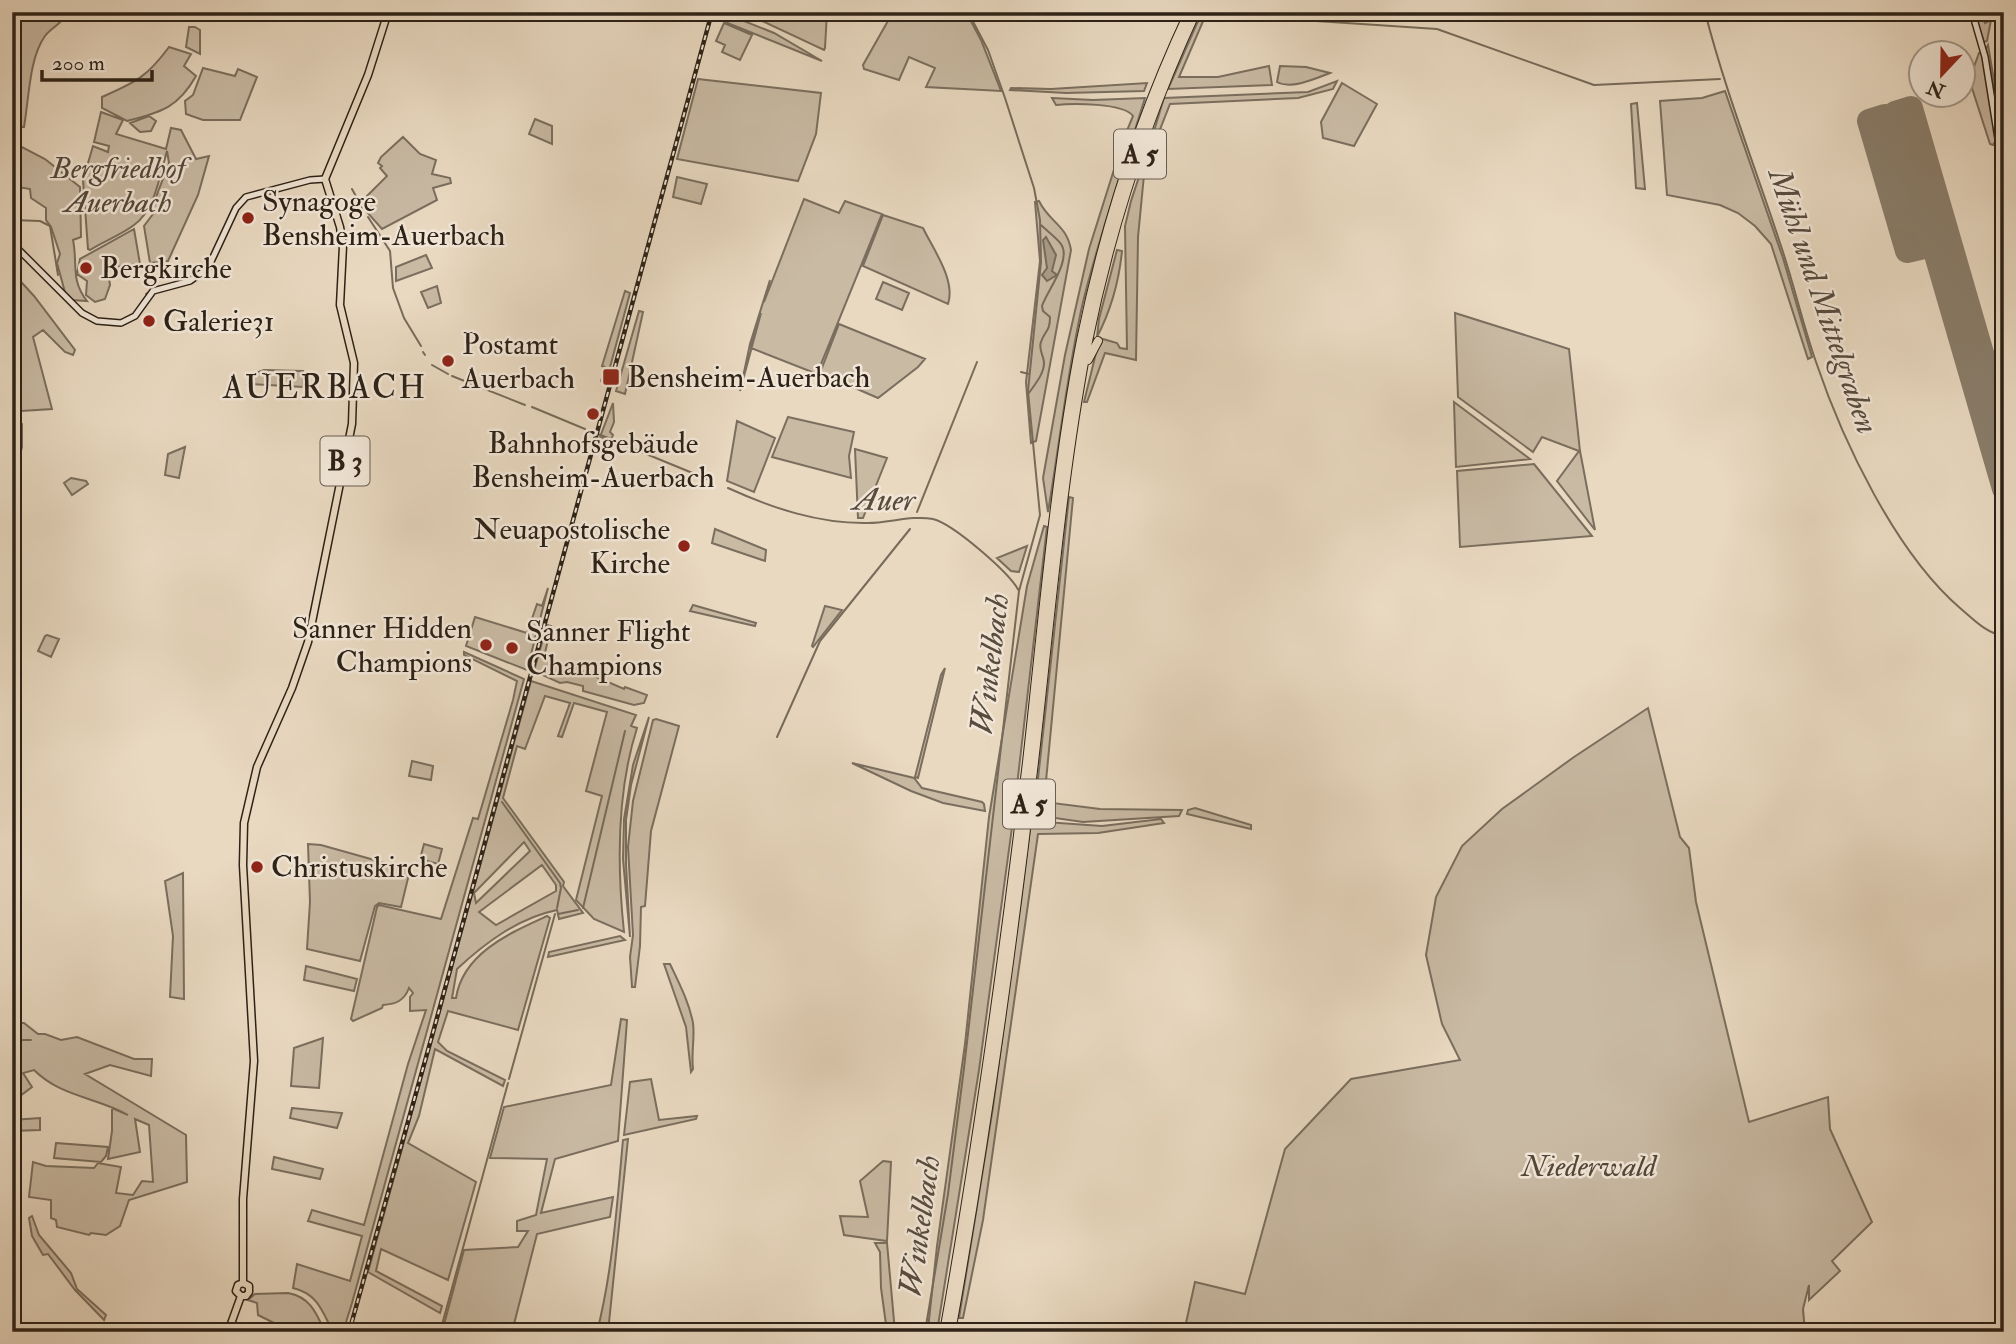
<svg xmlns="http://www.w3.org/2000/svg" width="2016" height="1344" font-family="'IM FELL Double Pica',serif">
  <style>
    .green { fill: #c9baa4; stroke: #7a6e5e; stroke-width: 2; fill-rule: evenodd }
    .water { fill: #a99b87; stroke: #776b5a; stroke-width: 2 }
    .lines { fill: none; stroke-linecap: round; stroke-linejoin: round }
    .stream { stroke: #776b5a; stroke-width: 2 }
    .runway { stroke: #8a7e6c; stroke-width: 24 }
    .secondary-casing { stroke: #2c2217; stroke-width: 8 }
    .primary-casing { stroke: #2c2217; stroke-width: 9 }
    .highway-casing { stroke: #2c2217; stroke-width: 10 }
    .secondary { stroke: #f1e6d7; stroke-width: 5 }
    .primary { stroke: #e9d9c1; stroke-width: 6 }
    .highway { stroke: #e9d9c1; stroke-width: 8 }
    .rail-casing { stroke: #2c2217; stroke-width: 4.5 }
    .rail { stroke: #f1e6d7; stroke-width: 2; stroke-dasharray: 5; stroke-linecap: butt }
    .poi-dot { fill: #8f2418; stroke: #f1e6d7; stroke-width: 2.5 }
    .labels { text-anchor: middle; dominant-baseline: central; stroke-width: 5; stroke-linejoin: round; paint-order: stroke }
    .shield { fill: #f1e6d7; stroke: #675d51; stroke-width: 2 }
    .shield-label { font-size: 28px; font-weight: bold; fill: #2c2217 }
    .park-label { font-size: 30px; font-style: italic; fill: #53483a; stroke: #f1e6d7 }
    .poi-label { font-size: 30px; fill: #2c2217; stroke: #f1e6d7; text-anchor: start }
    .water-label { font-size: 32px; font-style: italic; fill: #584c3e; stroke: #f1e6d7 }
    .quarter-label { font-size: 33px; letter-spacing: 2px; fill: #2c2217; stroke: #f1e6d7 }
  </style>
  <rect width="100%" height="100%" fill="#e9d9c1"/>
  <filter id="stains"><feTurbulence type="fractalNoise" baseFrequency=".00286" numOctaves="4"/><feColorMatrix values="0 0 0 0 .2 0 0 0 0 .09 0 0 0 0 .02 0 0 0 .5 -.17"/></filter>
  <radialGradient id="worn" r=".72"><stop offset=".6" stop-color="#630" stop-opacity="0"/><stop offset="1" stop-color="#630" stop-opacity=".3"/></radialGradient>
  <path class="green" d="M12,12H62L65,16C60,25 51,28 45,36C29,58 29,99 24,127H18L14,143L45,159L80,187L81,237L73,240C78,264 70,279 87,301L72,300L66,296L57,263L60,254L51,227L46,220V208L31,198L30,189L12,186Z
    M743,12H827L825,48L824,50Z
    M893,12H966L981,40L1001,91L926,87L935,68L909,57L899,80L864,69L863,65Z
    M1202,12H1207L1179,77H1218L1269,66L1272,85L1168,89Z
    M1974,12H1981L1985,23L1991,20L1987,41L1984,42Z
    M729,15L774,33L822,61L725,22Z
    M724,23L752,35L740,60L722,52L725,45L716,41Z
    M195,27L200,30V54L186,47L189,27Z
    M1988,45L2002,128L2004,164L1994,92L1986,49Z
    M169,47L191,54L184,66L196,76C178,108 161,112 127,121L102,108V97C136,82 147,77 169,47Z
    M1979,53H1982L1996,140L1993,145L1990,144L1971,85V75Z
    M1280,66L1306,67L1330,73C1317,78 1291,90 1277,82Z
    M203,68L235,76L238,69L257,77L240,120H203L186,114L185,101L193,95Z
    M698,79L821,93L816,134L798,181L677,159Z
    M1337,81L1333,89L1298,98L1170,104L1150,155L1147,154L1164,98L1308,92Z
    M1147,83L1144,91L1066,93L1010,90L1011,88L1051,89Z
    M1342,83L1377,104L1354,146L1323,138L1321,122Z
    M1725,91L1783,258L1812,357L1808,359L1771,244L1755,226L1738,213L1720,205L1667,195L1660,101L1702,98Z
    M1052,98L1093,100L1145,98C1124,166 1100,233 1083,302C1067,372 1060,442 1048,512L1043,478L1065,355L1089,249L1123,141L1129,136L1126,133L1133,116C1124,103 1072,103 1056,105Z
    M1637,103L1645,189L1636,188L1631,104Z
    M101,112L123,120L116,134L166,149L171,128L181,130L196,159L209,156L198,195L168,261L150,263L144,226L153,214V205L169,163L167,151C160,175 155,210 134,225C121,235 104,241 90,250L88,249L83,180L93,146L108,152L109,146L94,142Z
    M149,116L156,121L151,131L140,132L130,123Z
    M535,119L552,126V144L529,134Z
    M403,137L420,154L436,160L432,174L450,178L451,183L433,188L437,200L382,229L366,211L367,196L387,176L380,168L382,166L378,163L381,157Z
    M1144,175L1138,237L1136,360L1105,353L1087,402H1084L1097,349L1103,339L1117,343L1120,348L1127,349L1125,226L1131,201L1139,177Z
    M677,177L707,184L701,204L673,197Z
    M804,199L839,213L845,201L882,214L817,374L751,348L761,313L740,391L750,344L770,280L764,302Z
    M1039,201C1049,222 1067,225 1071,250L1036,441L1031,443L1026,382L1040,261L1035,202Z
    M883,215L923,228C933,249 956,280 948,304L863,266Z
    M134,229L140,264L115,267L108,271L110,285L105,299L95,302L86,295L87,281L77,274L80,259Z
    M1117,250L1122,251C1119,281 1111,310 1097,337L1099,319Z
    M426,255L432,268L396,281V267Z
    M12,272L34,296L75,350L73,355L65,352L43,330L33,337L52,409L21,411L12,409Z
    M883,282L909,293L902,310L876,299Z
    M437,286L441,303L428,308L421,292Z
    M625,291L630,293L606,382L601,381L605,367L602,366Z
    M639,311L643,312L625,394L616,391Z
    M1455,313L1569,349L1580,451L1595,530L1557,481L1579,451L1542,437L1533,452L1458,397Z
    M839,324L925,359L918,367L878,398L820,373Z
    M264,370L303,371V387L248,384L258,372Z
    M1454,402L1530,459L1456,467Z
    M613,403L614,422L610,432L613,435L611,440L600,437Z
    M788,417L854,432L849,456L851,478L772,457Z
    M737,421L775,438L754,492L727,481Z
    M12,422L22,424V447L15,475L20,486L12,487Z
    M185,447L179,478L165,475L168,454Z
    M855,449L887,458L863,518H858Z
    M1534,464L1592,536L1460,547L1457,471Z
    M71,478L86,481L88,484L72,495L64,483Z
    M1069,497L1073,498L1044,802L1100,809L1182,810L1179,816L1083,822L1034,815Z
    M1044,526L1047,527L1013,820L979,1070L937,1332H930L928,1329L937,1246L965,1044L989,817L1027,586Z
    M715,529L766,550L765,561L712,543Z
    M1027,546L1019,572L1011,571L997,558Z
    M548,588L527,670L466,646L475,617L527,633L537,604L542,606Z
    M693,605L756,623L755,626L690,611Z
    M825,606L842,610L813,647L812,646Z
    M547,625L551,626L545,653L559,667L567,668L569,665L624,689L625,687L647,695L644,703L634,705L583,691V686L567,682L560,683L534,671Z
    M47,635L59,639L51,657L38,651L45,636Z
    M464,652L524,679L352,1303L343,1332H333C322,1311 318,1294 293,1288L297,1264L350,1281L362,1236L308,1221L312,1210L364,1225L408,1064L426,1010L410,1011V997L413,993L409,988C404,1001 396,1004 383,1005L382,1008L353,1021L351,1019L377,907L379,905L441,919L473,818L478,819L513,700L517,681L464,655Z
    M945,668L918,778L915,777L941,675Z
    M531,681L636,715L631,726L637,728C616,794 617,866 624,932L594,919L576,900L602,796L586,791L607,712L574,703L562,737L558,736L570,703L545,696L525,749L517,746L503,798L564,882L563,886L583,913L559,919L557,910C518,918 485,943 457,969L452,998H456C463,953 510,933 547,916L550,918L518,1030L448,1011L438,1042L447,1051L505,1080L503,1086L435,1049L419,1116L408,1143L476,1182L448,1280L381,1249L376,1271L442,1306L440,1313L368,1272ZM524,842L530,851L476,903L474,893ZM542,865L556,885V891L496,925L479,912Z
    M1648,708L1680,837L1689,848L1696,902L1749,1122L1828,1097L1830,1129L1872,1222L1832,1261L1840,1271L1809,1300V1285L1803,1309L1805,1332H1184L1195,1282L1245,1294L1285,1149L1351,1079L1460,1060L1442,1024L1426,955L1436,897L1462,846L1502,809L1574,757Z
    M649,717L631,785L626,820V864L630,937L623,859L624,819L633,765Z
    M656,719L679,726L651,831L645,906L641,907L640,946L635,987H632L630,957L633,935L628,847L633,801L653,720Z
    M412,761L433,766L431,780L409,776Z
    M852,763L914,778L922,788L982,802L984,804L985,811L943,803L911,791Z
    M1195,808L1251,825V829L1187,814L1188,810Z
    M1161,819L1164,823L1098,833L1038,834L983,1220L963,1318H959L993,1107L1031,821L1102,826Z
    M308,844L321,845L410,870L401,907L379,903L375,906L360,961L307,949L310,902Z
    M424,844L442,849L438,864L420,859Z
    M183,873L184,999L170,997L173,936L165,881Z
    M620,936L625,940L548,957L549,952Z
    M664,964H670C679,983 689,1002 693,1023C695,1037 691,1053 693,1069L691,1072L686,1027Z
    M306,966L357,979L354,991L304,980Z
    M621,1019L627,1020L618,1141L555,1159L541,1213L613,1197L610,1217L537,1234L512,1332H442L464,1250L518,1247L528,1231H517V1221L536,1215L547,1159L490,1158L504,1107L611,1085Z
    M12,1023H24L38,1034H45L61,1040L77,1037L134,1059H152L151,1076L110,1065L85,1074L186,1135L187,1182L129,1200L120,1226L106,1235L91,1233L89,1235L57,1227L56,1220L51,1218V1200L29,1197L33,1162L46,1166L94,1168L98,1163L121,1167L116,1193L133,1195L142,1181L153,1182L149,1125L135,1119L140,1152L108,1159L112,1131V1108L128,1115C96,1097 61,1097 34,1070L23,1073L32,1087L12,1102Z
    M323,1038L319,1088L291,1086L294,1048Z
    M651,1079L659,1120L697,1116L696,1119L624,1135L630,1082Z
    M292,1108L342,1113L337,1128L290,1118Z
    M40,1118V1130L12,1131V1120Z
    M628,1139L608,1332H597C613,1269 617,1204 623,1140Z
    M56,1143L108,1147L106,1156L101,1162L54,1158Z
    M274,1157L323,1169L320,1179L272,1169Z
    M883,1161L891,1162L887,1241L844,1235L840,1216L868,1217L860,1181Z
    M32,1216L39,1235L71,1273L77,1289L106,1315L104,1320L75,1290L48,1254L43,1255L32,1236L29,1218Z
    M875,1243H887L895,1332H887L881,1288L880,1252Z
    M288,1293C310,1297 316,1312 325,1332H292L258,1315L257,1303L248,1300L255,1294Z"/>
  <path class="water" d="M1046,237L1056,255L1052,271L1057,275L1047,281L1042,275L1047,268L1043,240Z"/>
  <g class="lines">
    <path class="stream" d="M1705,12C1725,90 1754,164 1779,240C1793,280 1802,322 1816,362C1843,442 1896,553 1960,608C1974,620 1986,633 2004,636
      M1207,13L1294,19
      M1301,20L1437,29L1594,85L1720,79
      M352,189L363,209
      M231,212L241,199
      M368,217L390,251L393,288L404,318L421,346
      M12,220L40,221L50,226L58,275
      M146,294L156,287L171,284
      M423,352L425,355
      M432,365L448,374
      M1021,372L1029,374
      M452,376L525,405
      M1029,393C1035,384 1044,374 1044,363C1044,356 1038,349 1041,342C1045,330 1050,332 1050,317L1043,311L1042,306C1047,291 1072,260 1061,244C1056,237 1047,231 1041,225
      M532,407L585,429
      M590,431L611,439
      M617,442L712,481
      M728,488C772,508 819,524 868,523C889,523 912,515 933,519C953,524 1009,572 1019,591
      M917,512L977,362
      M777,737L820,641L910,529
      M502,802L560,883L561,888L557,908
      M583,908L625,731
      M558,914L578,910
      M12,1040H31
      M509,1079L555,914
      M440,1332L508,1083
      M925,1332L948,1194L964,1068L1019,591L1040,515L1028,391L1041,262L1040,220L1034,188L1005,98L988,50L968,12"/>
    <path class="runway" d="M1885,116L1924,247L1907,251L1869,121Z
      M2004,429L1911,108L1895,113L2004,489"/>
    <g class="secondary-casing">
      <path id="secondary" d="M1972,12L1985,57L2004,176
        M12,243L82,313L97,321L121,323L135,316L153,291L190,281L208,268L236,208L246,197L310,180L325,179"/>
    </g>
    <g class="primary-casing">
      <path id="primary" d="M241,1296L236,1291L238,1285L243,1283V1199L254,1061L243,865L244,823L257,767L292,688L308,642L352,424L354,363L340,305L343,246L340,227L325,179L368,75L388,12
        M228,1332L241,1296H246L249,1292V1286L243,1283"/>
    </g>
    <g class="highway-casing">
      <path id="highway" d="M1088,360L1098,341
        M944,1332C978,1143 1004,953 1027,762C1043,621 1054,479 1081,340C1104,227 1140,116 1189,12
        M951,1332C985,1143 1012,953 1034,762C1050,624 1061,484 1087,346C1110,231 1147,118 1196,12"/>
    </g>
    <use href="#secondary" class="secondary"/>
    <use href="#primary" class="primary"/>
    <use href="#highway" class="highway"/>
    <g class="rail-casing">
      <path id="rail" d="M349,1332L432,1036L712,12"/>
    </g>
    <use href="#rail" class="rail"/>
  </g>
  <g class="poi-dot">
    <circle cx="248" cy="218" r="7"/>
    <circle cx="86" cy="268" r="7"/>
    <circle cx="149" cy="321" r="7"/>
    <circle cx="448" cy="361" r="7"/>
    <rect x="602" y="368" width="18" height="18" rx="3.5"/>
    <circle cx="593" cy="414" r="7"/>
    <circle cx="684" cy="546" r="7"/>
    <circle cx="486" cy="645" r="7"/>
    <circle cx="512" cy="648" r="7"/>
    <circle cx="257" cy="867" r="7"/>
  </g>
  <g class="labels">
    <g class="shield">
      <rect x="1114" y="129.5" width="52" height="49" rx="5"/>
      <rect x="320.5" y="436.5" width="49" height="49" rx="5"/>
      <rect x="1003" y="779.5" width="52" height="49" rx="5"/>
    </g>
    <g class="shield-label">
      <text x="1140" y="154">A 5</text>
      <text x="345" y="461">B 3</text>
      <text x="1029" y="804">A 5</text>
    </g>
    <g class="park-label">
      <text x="118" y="168">Bergfriedhof<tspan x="118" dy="34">Auerbach</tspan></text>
      <text x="1589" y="1166">Niederwald</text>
    </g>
    <g class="poi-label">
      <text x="262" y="201">Synagoge<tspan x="262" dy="34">Bensheim-Auerbach</tspan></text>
      <text x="100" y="268">Bergkirche</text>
      <text x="163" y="321">Galerie31</text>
      <text x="462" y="344">Postamt<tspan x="462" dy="34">Auerbach</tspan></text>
      <text x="627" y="377">Bensheim-Auerbach</text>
      <text x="593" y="443" text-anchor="middle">Bahnhofsgebäude<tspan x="593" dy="34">Bensheim-Auerbach</tspan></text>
      <text x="670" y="529" text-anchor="end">Neuapostolische<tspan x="670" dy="34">Kirche</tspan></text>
      <text x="472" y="628" text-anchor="end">Sanner Hidden<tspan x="472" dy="34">Champions</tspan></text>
      <text x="526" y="631">Sanner Flight<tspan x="526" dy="34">Champions</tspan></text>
      <text x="271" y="867">Christuskirche</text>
    </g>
    <g class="water-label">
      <text transform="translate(1823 301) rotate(71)">Mühl und Mittelgraben</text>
      <text transform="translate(884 500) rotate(1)">Auer</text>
      <text transform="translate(990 664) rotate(-83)">Winkelbach</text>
      <text transform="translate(920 1226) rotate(-82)">Winkelbach</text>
    </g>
    <g class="quarter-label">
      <text x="325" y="387">AUERBACH</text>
    </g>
  </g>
  <rect width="2016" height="1344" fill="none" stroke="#e9d9c1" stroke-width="42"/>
  <rect x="14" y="14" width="1988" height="1316" fill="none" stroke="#2c2217" stroke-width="3.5"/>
  <rect x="21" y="21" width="1974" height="1302" fill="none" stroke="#2c2217" stroke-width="2"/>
  <g transform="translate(1942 74) rotate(202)"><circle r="33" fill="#f1e6d7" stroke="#a2988a" stroke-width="2"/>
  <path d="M0-5L12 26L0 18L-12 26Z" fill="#8f2418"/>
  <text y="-10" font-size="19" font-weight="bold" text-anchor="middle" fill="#2c2217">N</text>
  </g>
  <path d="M42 70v10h110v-10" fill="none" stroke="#2c2217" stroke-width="3.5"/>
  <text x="52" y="70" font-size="21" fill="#2c2217" stroke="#f1e6d7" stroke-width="5" paint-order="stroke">200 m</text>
  <rect width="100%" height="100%" filter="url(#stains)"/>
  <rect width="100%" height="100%" fill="url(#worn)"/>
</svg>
